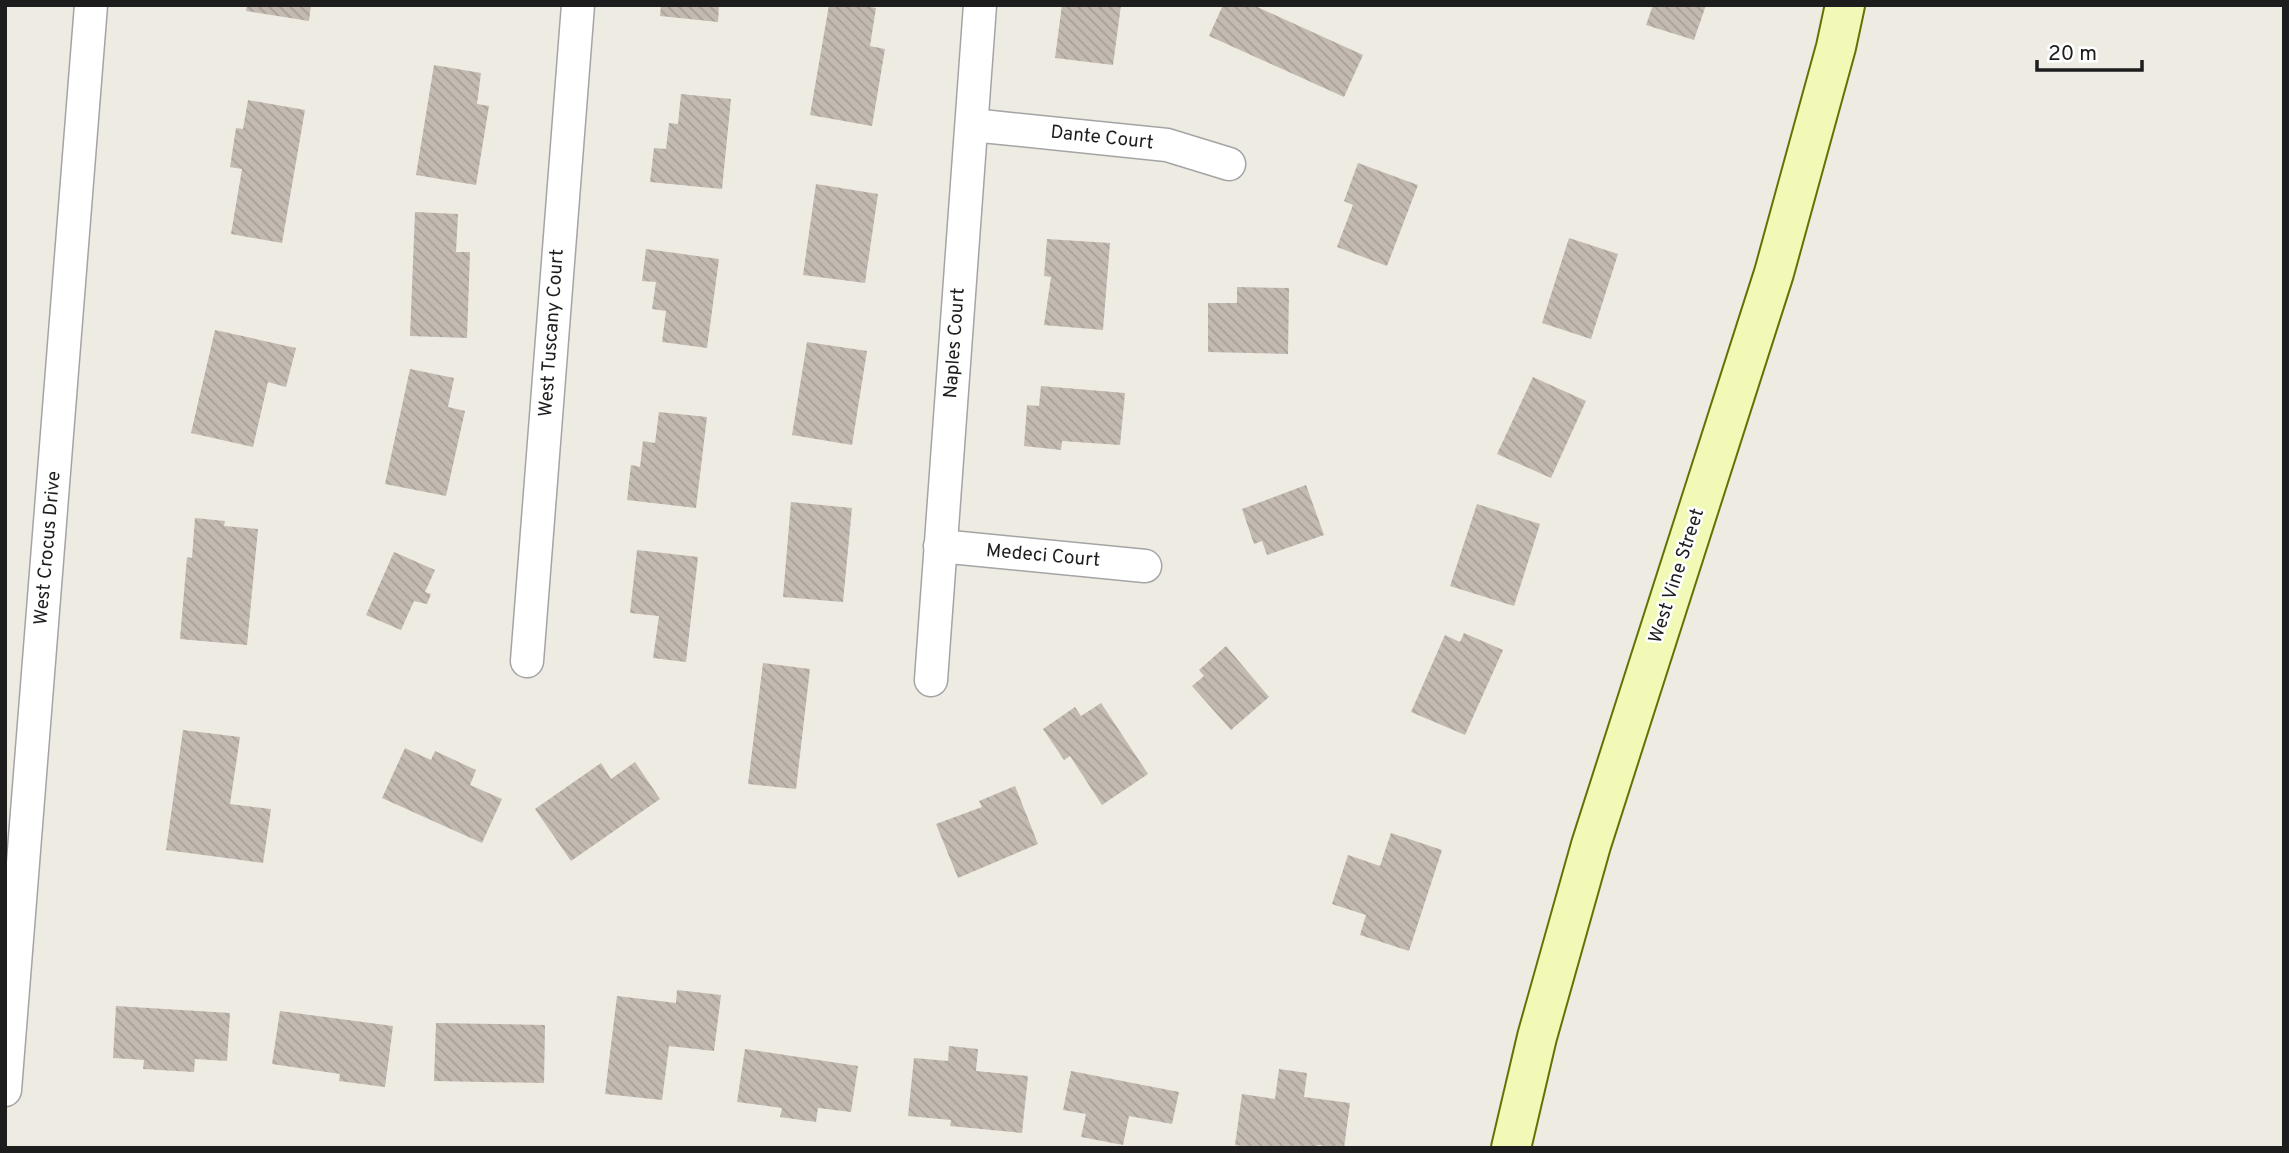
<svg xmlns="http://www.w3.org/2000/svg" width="2289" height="1153" font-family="Overpass,sans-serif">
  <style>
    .building { fill: url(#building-back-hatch) }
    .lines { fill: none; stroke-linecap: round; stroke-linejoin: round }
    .street-casing { stroke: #a4a4a4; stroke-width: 35 }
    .secondary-casing { stroke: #627305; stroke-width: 42 }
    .street { stroke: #fff; stroke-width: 32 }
    .secondary { stroke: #f2f9b6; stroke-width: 38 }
    .labels { text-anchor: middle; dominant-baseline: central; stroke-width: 5; stroke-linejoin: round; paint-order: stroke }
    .street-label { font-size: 19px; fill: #1d1d1d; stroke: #fff }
  </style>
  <defs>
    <pattern id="building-back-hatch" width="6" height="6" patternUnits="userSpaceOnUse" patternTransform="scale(1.75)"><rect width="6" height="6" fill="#c3bab2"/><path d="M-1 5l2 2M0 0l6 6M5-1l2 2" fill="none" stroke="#a79f99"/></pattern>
  </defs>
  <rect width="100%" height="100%" fill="#eeebe3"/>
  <path class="building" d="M247,5H311L309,21L246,11Z
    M661,5H719L718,22L660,16Z
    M829,5H859L876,8L870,46L885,49L872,126L810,115Z
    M1062,5H1121L1113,65L1055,58Z
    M1223,5H1253L1363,55L1344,97L1209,36Z
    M1653,5H1706L1694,40L1646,25Z
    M434,65L481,73L477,104L489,106L476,185L416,175Z
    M681,94L731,99L722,189L650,182L654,148L666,149L669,123L678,124Z
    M248,100L305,110L282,243L231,234L242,169L230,167L236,128L243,129Z
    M1358,163L1418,185L1387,266L1337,247L1353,205L1344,201Z
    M816,184L878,194L865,283L803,275Z
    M415,212L458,214L456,252H470L467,338L410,336Z
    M1569,238L1618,254L1591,339L1542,323Z
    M1047,239L1110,243L1103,330L1044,325L1051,277L1044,276Z
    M646,249L719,259L707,348L662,342L666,311L652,309L656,282L642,281Z
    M1237,287L1289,288L1288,354L1208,352V303H1237Z
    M215,330L296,348L286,387L268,382L253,447L191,433Z
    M807,342L867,351L852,445L792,435Z
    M410,369L454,378L448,407L465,411L446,496L385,484Z
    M1533,377L1586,401L1551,478L1497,454Z
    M1041,386L1125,393L1120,445L1062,441L1061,450L1024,446L1027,405L1039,406Z
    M659,412L707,417L696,508L627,500L631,465L640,467L643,441L655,443Z
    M1306,485L1324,535L1267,555L1262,541L1254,544L1242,509Z
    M791,502L852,508L843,602L783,597Z
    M1477,504L1540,524L1514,606L1450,586Z
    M195,518L225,521L224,526L258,529L247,645L180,639L187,557L192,558Z
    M637,550L698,557L686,662L653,658L659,616L630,613Z
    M394,552L435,570L425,592L431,594L427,604L414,601L401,630L366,615Z
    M1464,633L1503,650L1465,735L1411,712L1445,635L1460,642Z
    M1226,646L1269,697L1231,730L1192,686L1204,676L1199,670Z
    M763,663L810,669L796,789L748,784Z
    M1101,703L1148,774L1102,805L1070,756L1064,760L1043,729L1075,707L1081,716Z
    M183,730L240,737L230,804L271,809L263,863L166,850Z
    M405,748L431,760L435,751L476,770L470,785L502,799L482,843L382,798Z
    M635,762L660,799L571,861L535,809L601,763L611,779Z
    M1015,786L1038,844L958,878L936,824L982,807L979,801Z
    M1391,833L1442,850L1409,951L1360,935L1366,915L1332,904L1348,855L1380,866Z
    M677,990L721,995L714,1051L669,1046L662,1100L605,1094L617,996L676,1003Z
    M116,1006L230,1013L227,1061L195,1059L194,1072L143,1069L144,1060L113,1058Z
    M280,1011L393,1026L385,1087L339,1081L340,1074L272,1064Z
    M436,1023L545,1025L544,1083L434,1081Z
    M949,1046L978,1049L976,1071L1028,1076L1022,1133L950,1126L951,1120L908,1116L914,1058L948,1061Z
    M745,1049L858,1066L851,1112L818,1108L816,1122L780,1117L782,1108L737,1102Z
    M1279,1069L1307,1073L1304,1097L1350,1103L1344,1148L1317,1145V1148H1259L1235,1145L1242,1094L1275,1099Z
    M1071,1071L1179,1092L1172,1124L1129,1116L1123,1145L1081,1137L1086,1114L1063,1110Z"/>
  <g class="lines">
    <g class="street-casing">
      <path id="street" d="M972,125L1167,145L1229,164
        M940,546L1145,566
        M527,661L578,5
        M931,680L980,5
        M5,1090L91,5"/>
    </g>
    <g class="secondary-casing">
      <path id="secondary" d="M1511,1148L1537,1037L1591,845L1774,273L1836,47L1845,5"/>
    </g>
    <use href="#street" class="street"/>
    <use href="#secondary" class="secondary"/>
  </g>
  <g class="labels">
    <g class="street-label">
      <text transform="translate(1102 138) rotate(6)">Dante Court</text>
      <text transform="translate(552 333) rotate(-86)">West Tuscany Court</text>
      <text transform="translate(955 343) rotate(-86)">Naples Court</text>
      <text transform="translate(48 548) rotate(-85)">West Crocus Drive</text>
      <text transform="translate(1043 556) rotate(5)">Medeci Court</text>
      <text transform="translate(1677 576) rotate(-72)">West Vine Street</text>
    </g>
  </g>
  <rect width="2289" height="1153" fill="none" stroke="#1d1d1d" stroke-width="14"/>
  <path d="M2037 60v10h105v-10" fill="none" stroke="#1d1d1d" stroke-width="3.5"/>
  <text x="2048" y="60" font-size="21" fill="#1d1d1d" stroke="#ffffff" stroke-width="5" paint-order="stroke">20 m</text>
</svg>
